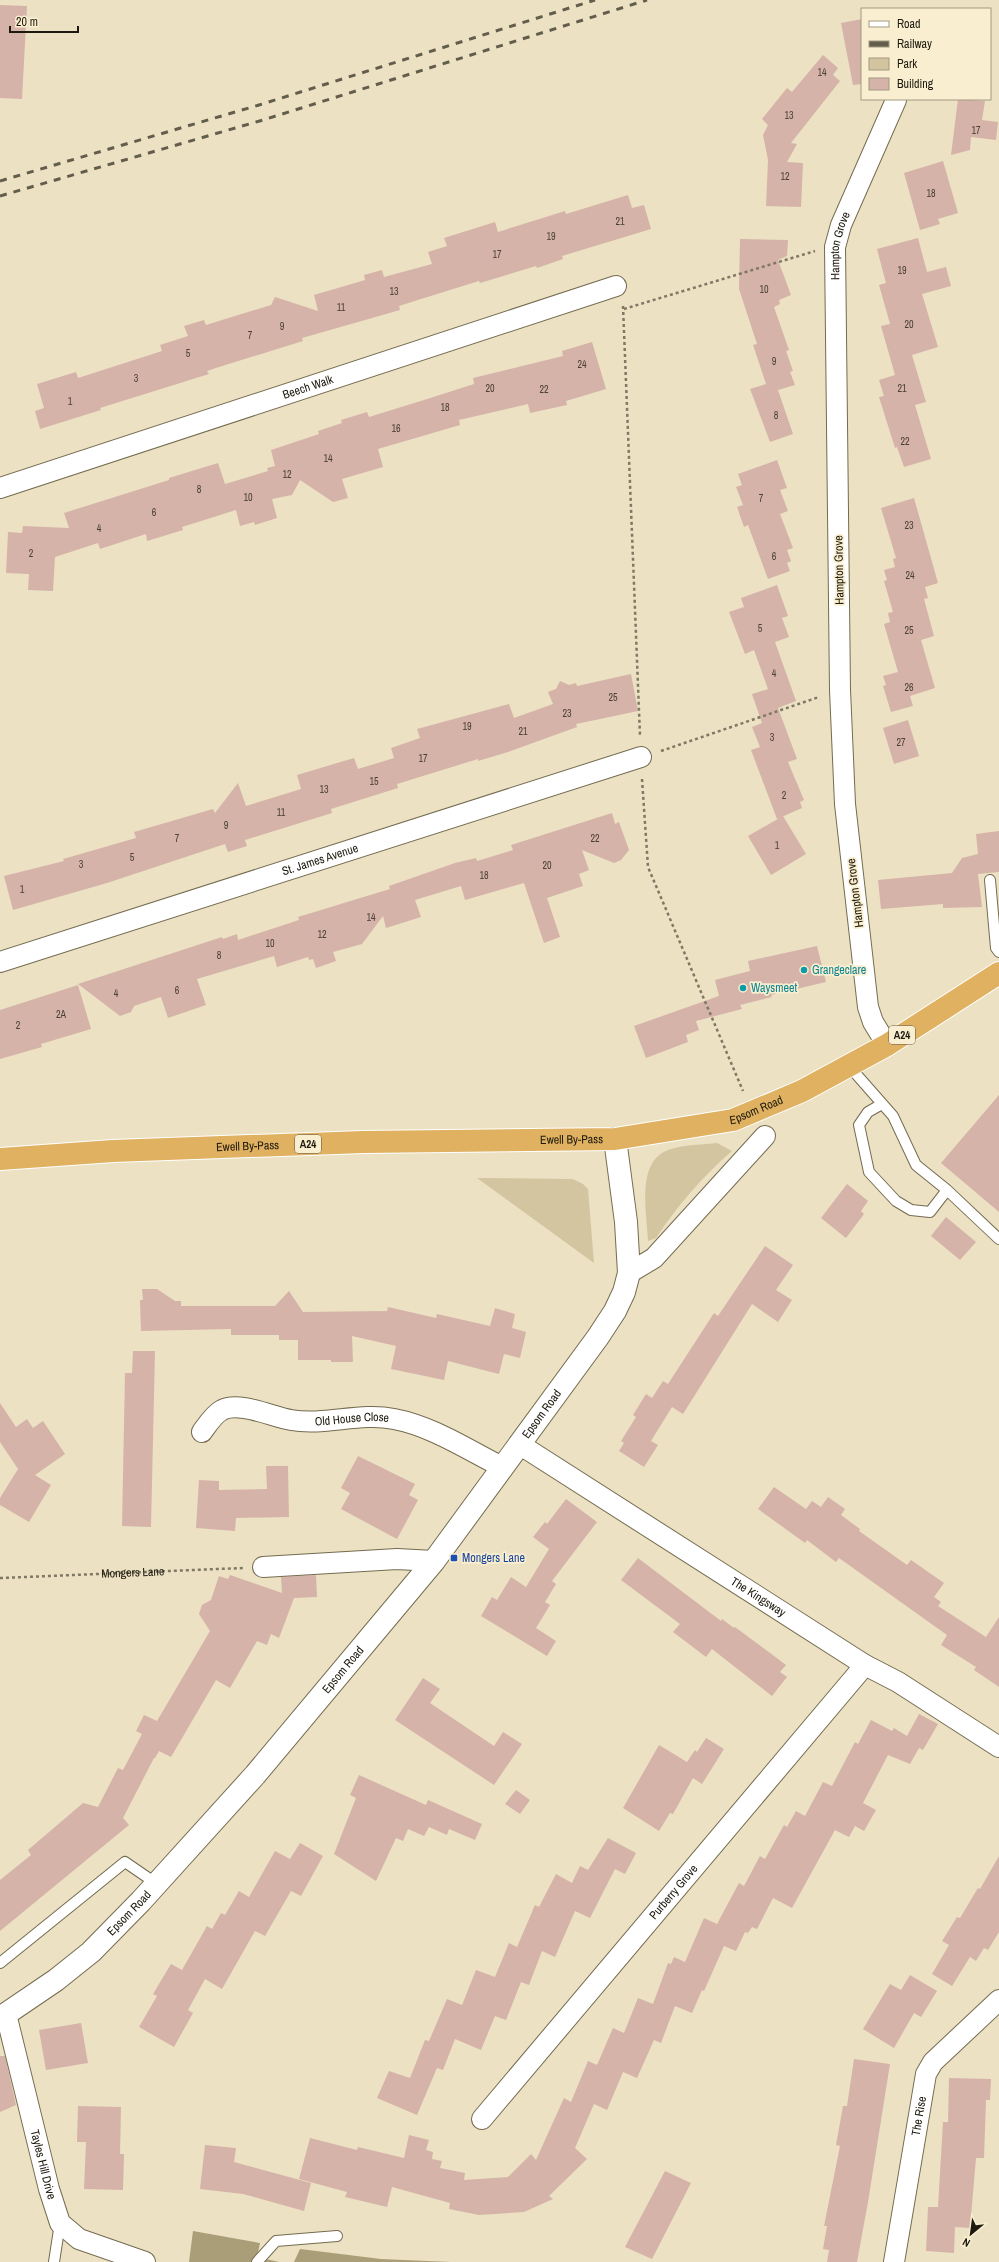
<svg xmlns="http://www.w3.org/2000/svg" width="999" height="2262" font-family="'Archivo Narrow',sans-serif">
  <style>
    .green { fill: #d2c5a0 }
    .forest { fill: #aa9e78 }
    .building { fill: #d5b3a9 }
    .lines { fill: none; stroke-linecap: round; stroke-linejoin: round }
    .lane-casing { stroke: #746b50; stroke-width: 12 }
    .street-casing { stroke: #746b50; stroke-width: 22 }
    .secondary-casing { stroke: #746b50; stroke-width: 24 }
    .highway-casing { stroke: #fff; stroke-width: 24 }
    .path { stroke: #7f7864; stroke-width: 2.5; stroke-dasharray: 3 3; stroke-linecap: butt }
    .lane { stroke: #fff; stroke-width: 10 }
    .street { stroke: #fff; stroke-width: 20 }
    .secondary { stroke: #fff; stroke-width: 22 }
    .highway { stroke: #dfb160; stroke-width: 22 }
    .rail { stroke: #635d4c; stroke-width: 3; stroke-dasharray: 7 7; stroke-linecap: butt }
    .culture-dot { fill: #0f9aa8; stroke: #f9efd0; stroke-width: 1.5 }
    .transit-dot { fill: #1a4fb4; stroke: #f9efd0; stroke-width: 1.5 }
    .labels { text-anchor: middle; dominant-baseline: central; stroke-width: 3.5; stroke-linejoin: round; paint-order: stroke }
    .number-label { font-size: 10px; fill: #4b4035 }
    .shield { fill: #f9efd0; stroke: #5f5948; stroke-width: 1 }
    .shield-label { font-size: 11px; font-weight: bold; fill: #1d190e }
    .street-label { font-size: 12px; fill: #1d190e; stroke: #f9efd0 }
    .culture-label { font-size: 12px; fill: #0d838f; stroke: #f9efd0; text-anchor: start }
    .transit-label { font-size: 12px; fill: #164399; stroke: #f9efd0; text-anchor: start }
  </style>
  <rect width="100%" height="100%" fill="#ece1c3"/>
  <path class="green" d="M717,1143L732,1151C702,1177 678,1205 656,1238L648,1241C647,1216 637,1169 662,1153C677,1144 700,1145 717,1143Z
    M477,1178L573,1179L583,1184L588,1189L594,1263Z"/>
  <path class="forest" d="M193,2231L260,2243L257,2257L279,2262H189Z
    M300,2249L381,2259L451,2262H294Z"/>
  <path class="building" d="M0,5L27,6L22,99L0,98Z
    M862,19V84L853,85L841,23Z
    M823,55L838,68L833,75L840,81L791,143L797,144L787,162L803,163L801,207L766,206L768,160L763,135L768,125L762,119L787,88L792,92Z
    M958,99L985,101L982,120L998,122L996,140L971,137L970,150L951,155Z
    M943,161L958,213L938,219L940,224L920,230L904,173Z
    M628,195L632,208L644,205L651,229L562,256L563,259L537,268L536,266L480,283L479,281L421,299L399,306L400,310L302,338L303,341L219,367L207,371L209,374L100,408L101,410L40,429L35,411L44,408L37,384L76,372L78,378L162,351L160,345L188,336L184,326L204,320L206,325L271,305L275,297L318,311L314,295L365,280L364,275L382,270L384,277L432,264L428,252L447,246L444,238L495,222L498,232L565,211L566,214Z
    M918,238L927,272L946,267L951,286L922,294L938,347L912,355L926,402L915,405L931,459L904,467L897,447L895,448L879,397L884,396L879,380L895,375L881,326L890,324L879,285L886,283L877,249Z
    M740,239L788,240L787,256L778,260L791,295L779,300L780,304L774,307L789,350L786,351L793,371L790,372L795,385L778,390L793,434L770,442L750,389L766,384L753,345L757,344L739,289Z
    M592,342L606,389L566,401L567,405L530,413L528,404L459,420L460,425L378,449L383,467L342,479L348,498L333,502L300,480L292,495L272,499L277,518L255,525L254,522L240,526L236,510L182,527L183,530L147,541L146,534L100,549L98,543L55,557L53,591L28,590L29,574L6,573L8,532L22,533L23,526L69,528L64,513L169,480V478L218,463L225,484L268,471L267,468L275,466L271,450L319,434L318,431L342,423L341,420L367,412L369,417L424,400L474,384L473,378L563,356L562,351Z
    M777,460L787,488L780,490L788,511L780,514L793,548L787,550L791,561L787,563L790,571L768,579L748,525L744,527L737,507L743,505L736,487L742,485L738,474Z
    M914,498L938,583L925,587L928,598L924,599L934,636L921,640L935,688L910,696L913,706L891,712L883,686L886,685L883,676L898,672L884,624L890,622L888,613L893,612L884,581L887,580L884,570L895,567L893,559L896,558L881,508Z
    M777,585L788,616L782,618L789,637L775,642L796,701L778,708L797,759L788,762L804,800L800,802L802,808L777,819L751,750L760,747L752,727L762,723L752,694L768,689L754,650L745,654L729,612L744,607L741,598Z
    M631,674L638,711L576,724L577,727L508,752L478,761V759L397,784L398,788L331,809L332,813L245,840L247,846L228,852L225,844L107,883L13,910L4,876L64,861L63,859L136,838L134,832L213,809L215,813L238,783L246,806L301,789L297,775L354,758L358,769L394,758L391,748L420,738L417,729L509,704L514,718L553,704L548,692L556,689L560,681L569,685L576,683L577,686Z
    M908,720L919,756L894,764L883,728Z
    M612,813L615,824L619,822L629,850L621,860L614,863L582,850L589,870L579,874L583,886L547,898L560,937L544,943L524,883L465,900L461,886L415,900L421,917L386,928L383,916L362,944L333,952L336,961L316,968L313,959L309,960L308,957L277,967L274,956L197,979L206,1005L168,1018L161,997L134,1006L131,1012L120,1016L78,984L222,937L223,939L237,934L238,940L299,920L298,917L390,889L389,886L455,863L476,858L477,861L513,850L511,845Z
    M783,816L806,854L771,875L748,836Z
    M999,831V872L978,874L982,907L943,908V904L881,909L878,880L952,873L962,858L978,854L976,834Z
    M817,946L826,982L771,995L772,997L740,1005L742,1009L696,1021L699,1030L686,1035L688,1042L646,1058L634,1026L719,996L715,980L750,971L748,961Z
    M78,985L91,1029L41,1044L42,1047L0,1059V1010Z
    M999,1095V1212L941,1163Z
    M847,1184L868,1201L861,1211L864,1214L846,1238L821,1218Z
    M946,1217L976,1242L960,1260L931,1236Z
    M765,1246L793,1265L776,1290L792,1300L778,1322L752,1304L683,1414L672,1407L651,1441L658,1445L644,1467L619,1451L624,1443L621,1441L636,1417L633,1415L646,1394L652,1398L663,1381L668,1384L714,1313L718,1316Z
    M142,1289H157L175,1301H181V1306H275L289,1291L303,1312L387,1311L388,1307L436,1318L437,1314L490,1326L495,1308L515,1314L512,1328L526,1332L520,1358L504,1354L499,1374L448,1361L444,1380L391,1369L396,1346L352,1336L353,1362H331V1360H298V1340H279V1335H231V1329L141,1331L140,1300H143Z
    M133,1351H155L151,1527L122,1526L125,1373H132Z
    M0,1403L16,1427L27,1419L33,1428L43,1421L65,1454L35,1475L51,1485L29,1522L0,1505V1498L18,1469L0,1442Z
    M358,1456L415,1484L409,1495L418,1500L397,1539L341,1509L350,1493L341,1488Z
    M266,1466H288L289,1517L236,1518L235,1531L196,1528L199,1480L219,1481V1490L267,1489Z
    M774,1487L806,1509L812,1501L821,1507L828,1497L845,1509L841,1515L860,1529L859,1531L907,1565L911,1560L944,1583L934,1597L941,1602L938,1606L986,1637L999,1617V1687L974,1670L976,1667L941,1645L947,1635L839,1558L836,1562L807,1540L805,1543L758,1509Z
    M566,1499L597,1522L552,1581L556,1584L545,1602L550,1605L536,1628L556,1641L547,1656L481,1616L492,1597L497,1600L511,1577L526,1587L549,1549L533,1537L545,1522L547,1524Z
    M638,1558L721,1621L722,1619L734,1628L735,1627L786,1665L780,1672L787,1677L772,1696L712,1649L706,1657L673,1632L680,1624L621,1580Z
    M230,1575L282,1593L281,1577L316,1575L317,1597L294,1598L279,1638L271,1634L267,1645L257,1641L230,1688L216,1680L171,1757L159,1751L155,1758H154L123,1818L129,1825L0,1931V1880L31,1855L28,1850L83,1803L98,1807L118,1768L123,1770L142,1734L136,1731L144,1715L157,1721L210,1631L199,1614L202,1605L211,1600L219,1576L228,1579Z
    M423,1678L440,1689L430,1703L494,1746L503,1732L522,1744L494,1785L395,1720Z
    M919,1714L938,1724L923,1750L919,1748L910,1764L888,1755L863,1803L876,1810L864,1831L855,1826L849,1837L835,1830L792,1908L773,1898L757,1929L752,1927L748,1933L745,1932L736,1951L724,1946L704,1991L702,1990L692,2013L675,2006L661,2043L654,2040L637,2078L623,2072L607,2110L594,2104L575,2148L587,2159L549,2196L553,2199L524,2212L479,2215L449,2209L450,2203L392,2187L387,2207L345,2197L347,2192L299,2179L310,2138L357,2150L358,2147L404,2158L409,2135L429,2140L426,2150L433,2152L432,2159L442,2161L440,2168L465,2173L464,2180L508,2177L531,2154L536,2160L564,2098L571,2102L588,2061L597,2065L613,2028L624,2033L638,1998L653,2004L668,1963L671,1964L674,1957L685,1962L704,1918L717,1924L739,1883L744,1886L760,1856L765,1859L784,1825L787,1827L796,1811L805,1816L823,1782L832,1786L855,1742L858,1744L871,1720L892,1731L894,1728L907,1736Z
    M706,1738L724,1749L702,1784L693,1778L673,1814L670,1813L659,1831L623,1808L659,1745L687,1762L695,1750L697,1752Z
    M359,1775L426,1805L428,1800L482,1824L475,1840L449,1829L447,1835L429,1827L424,1836L408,1829L403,1841L396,1838L376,1881L334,1854L356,1798L350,1795Z
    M516,1790L530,1800L520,1814L505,1804Z
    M608,1838L636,1853L625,1874L615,1869L590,1918L575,1911L555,1957L542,1951L529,1985L521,1982L506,2020L495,2016L481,2050L455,2039L443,2070L437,2068L417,2115L377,2098L389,2071L410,2078L425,2040L429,2041L447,1999L462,2005L476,1970L495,1977L509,1943L517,1947L535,1905L539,1907L556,1874L572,1883L580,1866L588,1870Z
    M300,1843L323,1856L301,1896L291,1891L265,1936L255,1931L222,1989L205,1979L188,2010L193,2013L174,2047L139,2027L157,1996L153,1994L171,1964L182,1970L207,1926L212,1929L221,1913L225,1915L239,1891L249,1897L275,1851L290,1859Z
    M999,1856V1932L988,1950L984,1948L976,1961L970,1957L952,1986L932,1974L949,1945L942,1941L957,1917L960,1918L978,1888L980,1889Z
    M910,1975L937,1991L921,2017L914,2013L894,2048L863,2029L890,1984L901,1990Z
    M81,2023L88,2063L46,2070L39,2030Z
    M0,2056H5L16,2105L0,2112Z
    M854,2059L890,2064L868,2202L857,2262H827L829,2250L823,2249L827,2226H824L840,2146L836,2145L843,2106H847Z
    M949,2078L991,2079L990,2100H986L984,2158H976L970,2228L955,2227L954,2253L926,2251L928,2207H938L943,2122H948Z
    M78,2106L121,2107L120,2154H124L123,2190L84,2189L86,2142H77Z
    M205,2145L236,2148L234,2162L311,2183L304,2211L243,2194L200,2189Z
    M665,2171L691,2183L652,2259L625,2247Z"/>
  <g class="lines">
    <g class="lane-casing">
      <path id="lane" d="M990,880L996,948L999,952
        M849,1066L893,1116L916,1165L947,1190L999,1239
        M882,1104L868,1112L859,1125L869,1172L896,1201L911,1210L930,1212L947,1190
        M0,1963L125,1862L157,1884
        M54,2262L60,2223
        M257,2262L276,2241L337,2236"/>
    </g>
    <g class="street-casing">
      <g id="street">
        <path id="s2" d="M0,488L616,286"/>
        <path id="s3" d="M0,962L641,757"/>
        <path id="s4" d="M887,1045L873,1022L868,1007L845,804L840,690L835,247L841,225L896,100"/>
        <path d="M629,1273L654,1258L765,1136"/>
        <path id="s5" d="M202,1432C207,1425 214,1414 222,1410C239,1401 273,1417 291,1420C325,1426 360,1412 394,1419C432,1426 468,1450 502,1467"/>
        <path id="s6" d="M519,1444L865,1665L898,1682L999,1747"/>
        <path d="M263,1567L397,1559L434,1561"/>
        <path id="s7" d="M6,2014L49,2189L60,2223L79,2239L145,2262"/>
        <path id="s8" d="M482,2119L865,1665"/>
        <path id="s9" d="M894,2262L926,2074L933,2062L999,2000"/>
      </g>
    </g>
    <g class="secondary-casing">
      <g id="secondary">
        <path id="s10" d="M0,2018L56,1980L91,1952L141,1901L255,1775L434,1561L598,1337L615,1311L624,1292L629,1273L626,1222L615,1139"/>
      </g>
    </g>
    <g class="highway-casing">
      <g id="highway">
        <path id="s11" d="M0,1159L113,1151L363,1142L615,1139L733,1120L802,1091L887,1045L999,973"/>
      </g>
    </g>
    <g class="path">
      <path d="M623,306L640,736"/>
      <path d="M624,309L815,251"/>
      <path d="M661,751L819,697"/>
      <path d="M642,779L648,867L743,1091"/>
      <path id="s1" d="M0,1578L243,1568"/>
    </g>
    <use href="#lane" class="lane"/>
    <use href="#street" class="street"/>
    <use href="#secondary" class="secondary"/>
    <use href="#highway" class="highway"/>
    <path class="rail" d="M0,181L259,105L595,0
      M0,196L263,120L647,0"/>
  </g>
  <g class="culture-dot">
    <circle cx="804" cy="970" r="4"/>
    <circle cx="743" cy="988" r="4"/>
  </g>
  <rect class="transit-dot" x="450" y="1554" width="8" height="8" rx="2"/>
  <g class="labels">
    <g class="number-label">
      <text x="822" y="72">14</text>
      <text x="789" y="115">13</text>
      <text x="976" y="130">17</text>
      <text x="785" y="176">12</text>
      <text x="931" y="193">18</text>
      <text x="620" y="221">21</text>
      <text x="551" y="236">19</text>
      <text x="497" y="254">17</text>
      <text x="902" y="270">19</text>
      <text x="764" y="289">10</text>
      <text x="394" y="291">13</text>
      <text x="341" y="307">11</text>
      <text x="909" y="324">20</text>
      <text x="282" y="326">9</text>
      <text x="250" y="335">7</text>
      <text x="188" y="353">5</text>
      <text x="774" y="361">9</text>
      <text x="582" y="364">24</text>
      <text x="136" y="378">3</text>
      <text x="490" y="388">20</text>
      <text x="902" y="388">21</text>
      <text x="544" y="389">22</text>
      <text x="70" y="401">1</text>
      <text x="445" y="407">18</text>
      <text x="776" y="415">8</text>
      <text x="396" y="428">16</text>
      <text x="905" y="441">22</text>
      <text x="328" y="458">14</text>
      <text x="287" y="474">12</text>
      <text x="199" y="489">8</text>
      <text x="248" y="497">10</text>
      <text x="761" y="498">7</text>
      <text x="154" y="512">6</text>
      <text x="909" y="525">23</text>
      <text x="99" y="528">4</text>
      <text x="31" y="553">2</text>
      <text x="774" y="556">6</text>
      <text x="910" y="575">24</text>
      <text x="760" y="628">5</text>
      <text x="909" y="630">25</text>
      <text x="774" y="673">4</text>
      <text x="909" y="687">26</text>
      <text x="613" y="697">25</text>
      <text x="567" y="713">23</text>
      <text x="467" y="726">19</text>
      <text x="523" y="731">21</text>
      <text x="772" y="737">3</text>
      <text x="901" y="742">27</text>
      <text x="423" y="758">17</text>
      <text x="374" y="781">15</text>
      <text x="324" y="789">13</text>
      <text x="784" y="795">2</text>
      <text x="281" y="812">11</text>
      <text x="226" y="825">9</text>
      <text x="177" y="838">7</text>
      <text x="595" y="838">22</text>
      <text x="777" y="845">1</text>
      <text x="132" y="857">5</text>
      <text x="81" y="864">3</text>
      <text x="547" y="865">20</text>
      <text x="484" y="875">18</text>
      <text x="22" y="889">1</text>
      <text x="371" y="917">14</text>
      <text x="322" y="934">12</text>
      <text x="270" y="943">10</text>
      <text x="219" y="955">8</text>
      <text x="177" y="990">6</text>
      <text x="116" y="993">4</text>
      <text x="61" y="1014">2A</text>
      <text x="18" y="1025">2</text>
    </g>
    <g class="shield">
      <rect x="889" y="1026" width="26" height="18" rx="3"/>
      <rect x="295" y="1135" width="26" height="18" rx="3"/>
    </g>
    <g class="shield-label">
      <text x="902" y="1035">A24</text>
      <text x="308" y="1144">A24</text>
    </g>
    <g class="street-label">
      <text stroke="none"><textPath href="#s4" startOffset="806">Hampton Grove</textPath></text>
      <text stroke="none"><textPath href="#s2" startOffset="324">Beech Walk</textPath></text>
      <text transform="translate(839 570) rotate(-91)">Hampton Grove</text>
      <text stroke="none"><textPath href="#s3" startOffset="336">St. James Avenue</textPath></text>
      <text transform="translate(855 893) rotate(-97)">Hampton Grove</text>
      <text stroke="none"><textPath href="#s11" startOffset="760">Epsom Road</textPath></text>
      <text stroke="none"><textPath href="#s11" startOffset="572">Ewell By-Pass</textPath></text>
      <text stroke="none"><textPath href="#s11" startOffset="248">Ewell By-Pass</textPath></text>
      <text stroke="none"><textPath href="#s10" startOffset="815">Epsom Road</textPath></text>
      <text stroke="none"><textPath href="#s5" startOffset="162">Old House Close</textPath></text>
      <text stroke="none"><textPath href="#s1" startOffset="133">Mongers Lane</textPath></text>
      <text stroke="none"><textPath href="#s6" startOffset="284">The Kingsway</textPath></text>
      <text stroke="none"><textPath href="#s10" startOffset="491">Epsom Road</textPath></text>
      <text stroke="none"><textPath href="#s8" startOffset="297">Purberry Grove</textPath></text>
      <text stroke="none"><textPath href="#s10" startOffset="167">Epsom Road</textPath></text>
      <text stroke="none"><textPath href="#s9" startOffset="148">The Rise</textPath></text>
      <text stroke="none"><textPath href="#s7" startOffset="155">Tayles Hill Drive</textPath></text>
    </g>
    <g class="culture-label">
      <text x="812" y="970">Grangeclare</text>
      <text x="751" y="988">Waysmeet</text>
    </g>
    <g class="transit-label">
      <text x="462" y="1558">Mongers Lane</text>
    </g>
  </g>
  <rect x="861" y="8" width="130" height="92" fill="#f9efd0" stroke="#a19982"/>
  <rect x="869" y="21" width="20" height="6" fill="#ffffff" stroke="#a19982"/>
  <text x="897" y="28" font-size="12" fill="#1d190e">Road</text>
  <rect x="869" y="41" width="20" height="6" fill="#635d4c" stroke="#a19982"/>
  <text x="897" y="48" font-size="12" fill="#1d190e">Railway</text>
  <rect x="869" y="58" width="20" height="12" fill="#d2c5a0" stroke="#a19982"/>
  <text x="897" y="68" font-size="12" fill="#1d190e">Park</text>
  <rect x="869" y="78" width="20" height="12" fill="#d5b3a9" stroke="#a19982"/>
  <text x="897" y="88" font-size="12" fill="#1d190e">Building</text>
  <g transform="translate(971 2234) rotate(209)" stroke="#f9efd0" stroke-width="3" paint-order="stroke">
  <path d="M0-3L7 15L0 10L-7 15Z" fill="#1d190e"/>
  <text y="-6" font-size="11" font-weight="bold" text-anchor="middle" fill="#1d190e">N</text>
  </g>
  <path d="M10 26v6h68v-6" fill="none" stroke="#1d190e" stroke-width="2"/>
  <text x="16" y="26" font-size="12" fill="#1d190e" stroke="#f9efd0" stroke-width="3" paint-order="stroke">20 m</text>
</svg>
